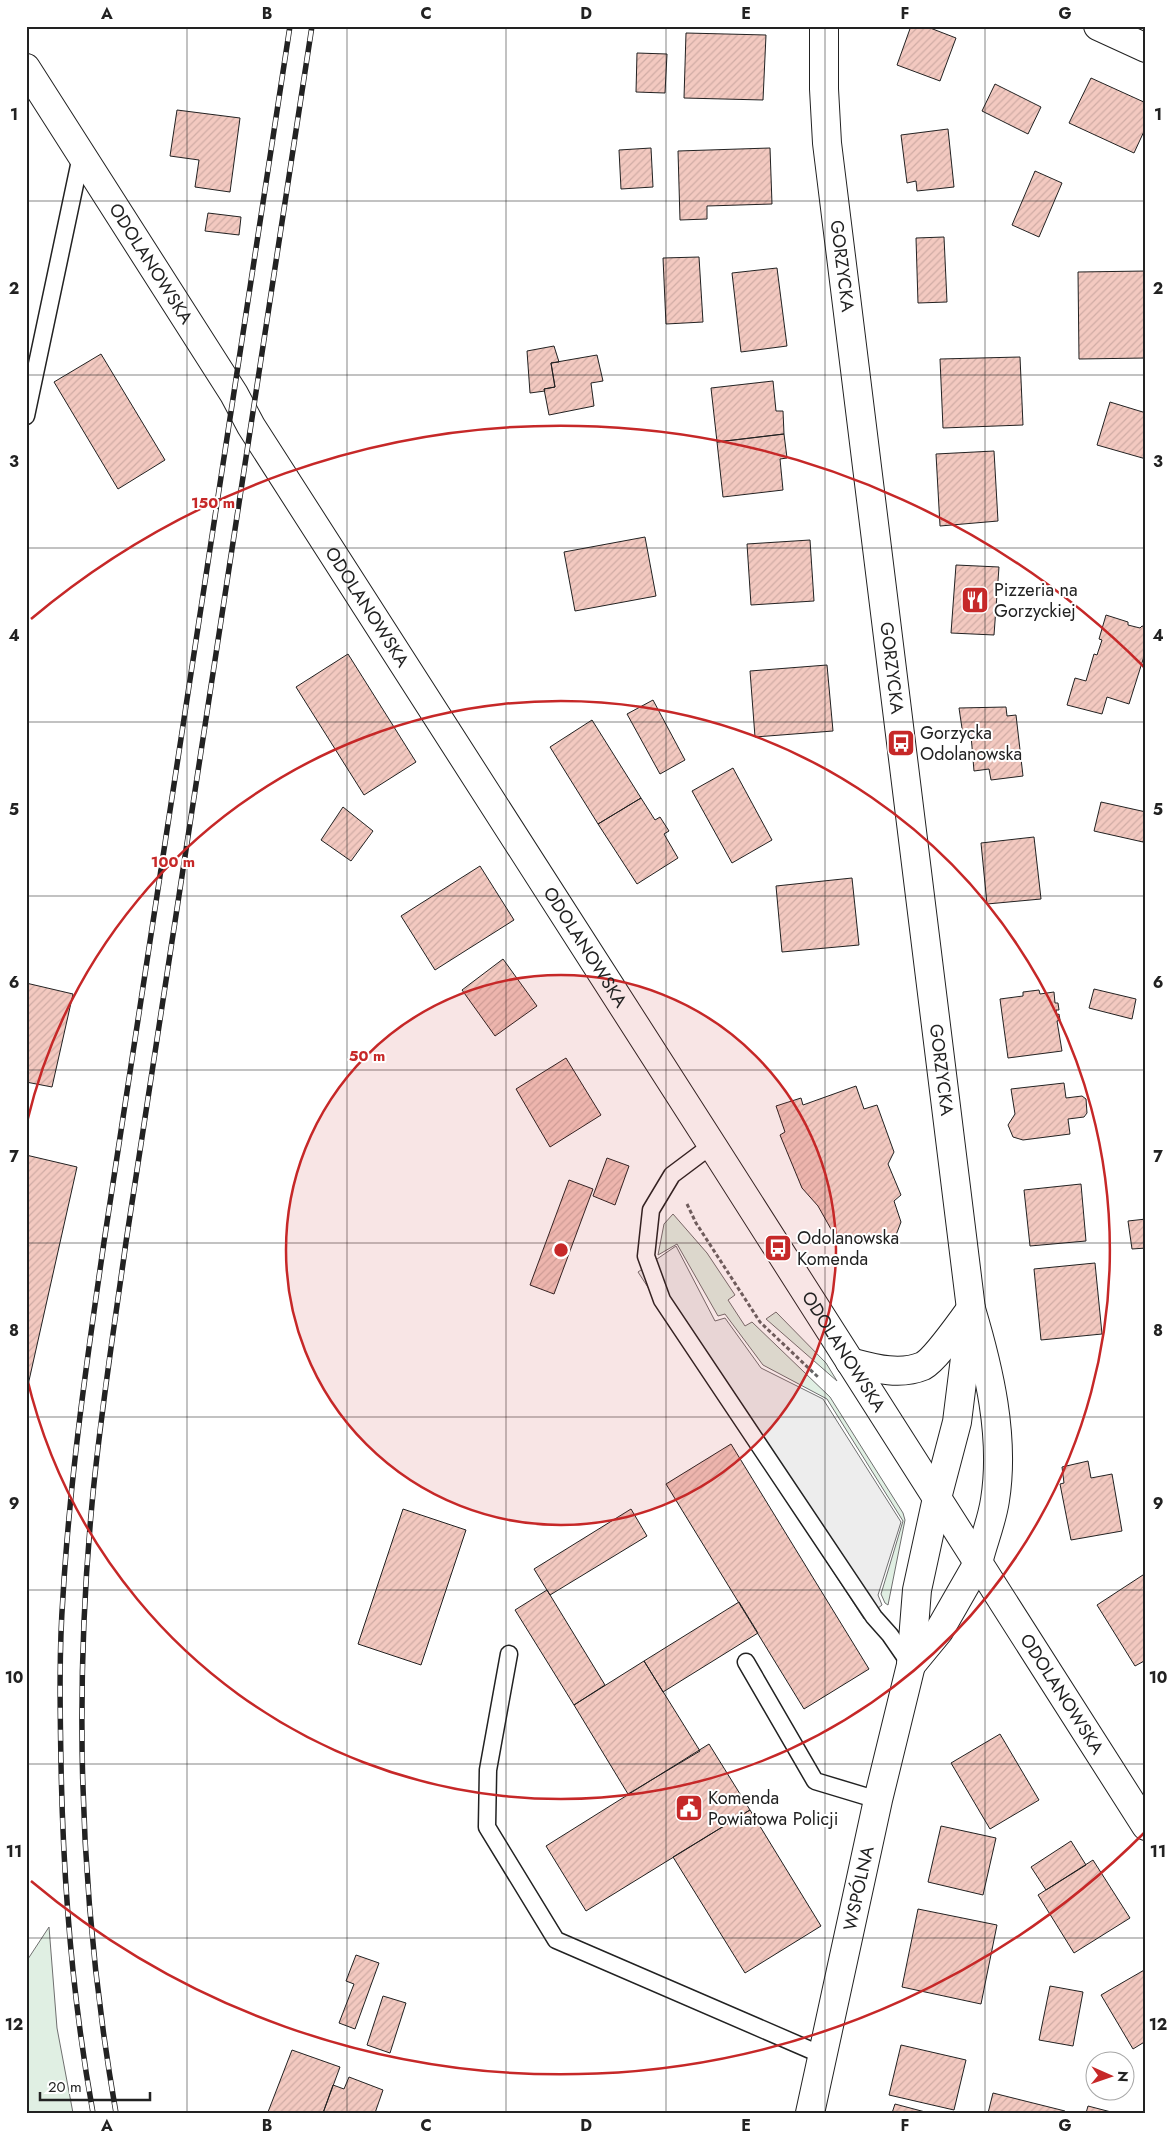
<svg xmlns="http://www.w3.org/2000/svg" width="1172" height="2139" font-family="Jost,sans-serif">
  <style>
    .green { fill: #e0efe3; stroke: #6f6f6f }
    .parking { fill: #ededed; stroke: #6f6f6f }
    .building { fill: url(#building-hatch); stroke: #222 }
    .lines { fill: none; stroke-linecap: round; stroke-linejoin: round }
    .lane-casing { stroke: #222; stroke-width: 19 }
    .street-casing { stroke: #222; stroke-width: 30 }
    .secondary-casing { stroke: #222; stroke-width: 30 }
    .path { stroke: #646464; stroke-width: 3; stroke-dasharray: 4 2.5; stroke-linecap: butt }
    .lane { stroke: #fff; stroke-width: 16 }
    .street { stroke: #fff; stroke-width: 28 }
    .secondary { stroke: #fff; stroke-width: 28 }
    .rail-casing { stroke: #222; stroke-width: 5.5 }
    .rail { stroke: #fff; stroke-width: 4; stroke-dasharray: 11; stroke-linecap: butt }
    .grid { fill: none; stroke: #222; stroke-width: 1; stroke-opacity: 0.55 }
    .ring { fill: none; stroke: #c62828; stroke-width: 2.5 }
    .labels { text-anchor: middle; dominant-baseline: central; stroke-width: 4; stroke-linejoin: round; paint-order: stroke }
    .street-label { font-size: 18px; fill: #222; stroke: #fff }
    .poi-label { font-size: 18px; fill: #222; stroke: #fff; text-anchor: start }
    .centre { fill: #c62828; stroke: #fff; stroke-width: 2.5 }
    .ring-label { font-size: 15px; text-anchor: middle; font-weight: bold; fill: #c62828; stroke: #fff; stroke-width: 4; stroke-linejoin: round; paint-order: stroke }
    .neatline { fill: none; stroke: #222; stroke-width: 2 }
    .grid-label { font-size: 16px; text-anchor: middle; font-weight: bold; fill: #222 }
  </style>
  <defs>
    <pattern id="building-hatch" width="6" height="6" patternUnits="userSpaceOnUse" patternTransform="scale(1.25)"><rect width="6" height="6" fill="#f3c9c0"/><path d="M-1 1l2-2M0 6l6-6M5 7l2-2" fill="none" stroke="#d0aca5"/></pattern>
  </defs>
  <rect width="100%" height="100%" fill="#fff"/>
  <path class="green" d="M673,1214L707,1253L735,1295L728,1300L745,1326L752,1322L830,1397L903,1513L905,1520L888,1605L885,1603L881,1594L903,1521L827,1399L763,1365L725,1314L718,1316L677,1244L658,1255L664,1224Z
    M776,1312L826,1363L837,1381L766,1319Z
    M49,1927L57,2028L73,2113H26V1962Z"/>
  <path class="parking" d="M676,1246L715,1321L725,1318L761,1368L823,1399L901,1522L878,1595L882,1605L864,1619L638,1272Z"/>
  <path class="building" d="M911,26H925L956,38L940,81L897,65Z
    M686,33L766,35L763,100L684,98Z
    M637,53L667,54L665,93L636,92Z
    M1091,78L1146,103V127L1134,153L1069,123Z
    M995,84L1041,107L1028,134L982,111Z
    M177,110L240,118L230,192L195,187L199,160L170,156Z
    M948,129L954,187L917,191L916,181L907,183L901,135Z
    M651,148L653,187L621,189L619,150Z
    M770,148L772,204L707,206V219L680,220L678,151Z
    M1035,171L1062,183L1039,237L1012,225Z
    M208,213L241,217L239,235L205,231Z
    M944,237L947,302L918,303L916,238Z
    M699,257L703,322L666,324L663,258Z
    M777,268L787,346L741,352L732,273Z
    M1146,271V358L1079,359L1078,272Z
    M554,346L559,362L551,363L555,387L544,389L545,391L530,393L527,351Z
    M101,354L165,460L118,489L54,382Z
    M597,355L603,381L591,383L594,406L549,415L544,389L555,387L551,363Z
    M1020,357L1023,425L943,428L940,359Z
    M773,381L776,411H783L784,434L717,442L711,388Z
    M1110,402L1146,413V459L1097,445Z
    M784,434L787,458L780,459L783,490L723,497L717,442Z
    M994,451L998,521L940,526L936,454Z
    M645,537L656,596L575,611L564,552Z
    M810,540L814,601L751,605L747,544Z
    M956,565L999,567L994,635L951,633Z
    M1106,615L1128,622V625L1140,628L1142,626L1146,627V650L1129,704L1107,697L1102,714L1067,705L1075,678L1086,681L1094,654L1097,655L1102,640L1099,639Z
    M348,654L416,762L364,795L296,687Z
    M827,665L833,731L755,737L750,671Z
    M653,700L685,760L660,774L627,714Z
    M1006,707L1007,716L1016,715L1023,776L991,780L989,769L974,771L971,735H963L959,708Z
    M592,720L641,798L598,824L550,747Z
    M733,768L772,840L732,863L692,791Z
    M641,798L655,820L660,817L669,831L664,834L678,858L637,884L598,824Z
    M1101,802L1146,812V830L1143,842L1094,831Z
    M343,807L373,831L351,861L321,840Z
    M1034,837L1041,899L987,904L981,843Z
    M480,866L514,920L435,970L401,916Z
    M852,878L859,945L782,952L776,886Z
    M503,959L537,1006L495,1036L462,990Z
    M26,983L73,994L52,1087L26,1082Z
    M1094,989L1136,999L1132,1019L1089,1008Z
    M1039,990L1040,994L1054,992L1055,1003H1058L1059,1010H1056L1057,1015L1059,1014L1060,1020L1057,1021L1062,1051L1008,1058L1000,999L1023,996V992Z
    M566,1058L601,1115L550,1147L516,1089Z
    M1064,1083L1066,1098L1082,1096L1086,1099L1087,1113L1084,1117L1068,1119L1070,1134L1023,1140L1013,1137L1008,1125L1015,1114L1011,1089Z
    M856,1086L864,1109L877,1105L894,1152L888,1164L901,1195L894,1201L901,1222L896,1235L875,1243L871,1236L851,1244L836,1238L818,1206L802,1188L780,1135L785,1132L776,1106L801,1098L803,1105Z
    M26,1155L77,1167L26,1394Z
    M607,1158L629,1166L615,1205L593,1196Z
    M569,1180L593,1189L554,1294L530,1285Z
    M1081,1184L1086,1241L1030,1246L1024,1190Z
    M1146,1219V1248L1132,1249L1128,1221Z
    M1095,1263L1102,1334L1041,1340L1034,1269Z
    M731,1444L869,1669L804,1709L666,1484Z
    M1088,1461L1091,1478L1112,1474L1122,1531L1071,1540L1060,1484L1064,1483L1062,1467Z
    M403,1509L466,1530L421,1665L358,1644Z
    M631,1509L647,1536L550,1595L534,1569Z
    M1146,1573V1660L1135,1666L1097,1605Z
    M547,1590L605,1685L574,1705L515,1610Z
    M739,1602L758,1633L663,1692L644,1661Z
    M644,1661L700,1751L628,1794L574,1705Z
    M1000,1734L1039,1800L990,1829L951,1763Z
    M709,1744L750,1810L586,1911L546,1846Z
    M750,1810L821,1926L745,1973L673,1857Z
    M941,1826L996,1838L983,1895L928,1882Z
    M1071,1841L1086,1865L1046,1890L1031,1867Z
    M1093,1860L1130,1918L1074,1953L1038,1895Z
    M918,1909L997,1925L981,2004L902,1987Z
    M356,1955L379,1963L355,2029L339,2023L354,1984L346,1981Z
    M1146,1969V2041L1133,2049L1101,1995Z
    M1050,1986L1083,1992L1073,2046L1039,2040Z
    M383,1996L406,2003L390,2053L367,2045Z
    M901,2045L966,2060L954,2110L889,2095Z
    M292,2050L340,2067L323,2113L268,2112Z
    M349,2077L383,2090L375,2113H323L333,2085L344,2089Z
    M993,2093L1065,2111V2113H988Z
    M895,2104L929,2113H892Z
    M1088,2106L1115,2113H1086Z"/>
  <g class="lines">
    <g class="lane-casing">
      <path id="lane" d="M26,416L81,156
        M712,1145L672,1175L651,1210L646,1256L662,1300L874,1617L890,1635L910,1664
        M509,1654L488,1770L487,1827L556,1940L822,2055
        M746,1662L815,1781L878,1800"/>
    </g>
    <g class="street-casing">
      <g id="street">
        <path d="M1098,26L1146,48"/>
        <path d="M911,1665L939,1631L978,1563"/>
        <path id="s1" d="M810,2113L878,1800L911,1665L917,1590L937,1498"/>
      </g>
    </g>
    <g class="secondary-casing">
      <g id="secondary">
        <path id="s2" d="M824,26V89L827,143L971,1309C989,1369 1005,1437 995,1500C992,1521 983,1542 978,1563"/>
        <path id="s3" d="M26,68L234,394L251,426L712,1145L1146,1826"/>
        <path d="M850,1362C873,1368 899,1376 923,1366C936,1359 961,1322 971,1309"/>
        <path d="M937,1498L957,1422L969,1326"/>
      </g>
    </g>
    <path class="path" d="M687,1204L696,1223L760,1322L818,1377"/>
    <use href="#lane" class="lane"/>
    <use href="#street" class="street"/>
    <use href="#secondary" class="secondary"/>
    <g class="rail-casing">
      <path id="rail" d="M93,2113C72,1997 63,1880 61,1763C60,1707 59,1651 63,1596C70,1477 87,1359 104,1242L290,26
        M116,2113C81,1912 73,1707 92,1504C100,1416 114,1329 126,1242L312,26"/>
    </g>
    <use href="#rail" class="rail"/>
  </g>
  <path class="grid" d="M187,26V2113M347,26V2113M506,26V2113M666,26V2113M825,26V2113M985,26V2113M26,201H1146M26,375H1146M26,548H1146M26,722H1146M26,896H1146M26,1070H1146M26,1243H1146M26,1417H1146M26,1590H1146M26,1764H1146M26,1938H1146"/>
  <circle cx="561" cy="1250" r="275" fill="#c62828" fill-opacity=".12"/>
  <g class="ring">
    <circle cx="561" cy="1250" r="275"/>
    <path d="M27 1122A549 549 0 1 1 27 1378"/>
    <path d="M1144 1833A824 824 0 0 1 31 1881M31 619A824 824 0 0 1 1144 667"/>
  </g>
  <defs>
    <g id="restaurant-square" transform="scale(1.4375)"><rect x="-9" y="-9" width="18" height="18" rx="4" fill="#c62828" stroke="#fff"/><path d="M-5-6h1v4h1v-4h1v4h1v-4h1v5L-1.5 .5V6h-2V.5L-5-1ZM5-6V6H3V1.5H1.5Q1.5-4 5-6Z" fill="#fff"/></g>
    <g id="bus-square" transform="scale(1.4375)"><rect x="-9" y="-9" width="18" height="18" rx="4" fill="#c62828" stroke="#fff"/><path d="M-5-6H5V4H4V6H2V4H-2V6H-4V4H-5ZM-3.5-4V0h7V-4ZM-3.5 1.2v1.5H-2V1.2ZM2 1.2v1.5H3.5V1.2Z" fill="#fff"/></g>
    <g id="civic-square" transform="scale(1.4375)"><rect x="-9" y="-9" width="18" height="18" rx="4" fill="#c62828" stroke="#fff"/><path d="M-.6-6.5H3V-4.5H.6V-3L4-1V1h2V6H-6V1h2V-1L-.6-3ZM-1.2 2.5V6h2.4V2.5Z" fill="#fff"/></g>
  </defs>
  <g fill-rule="evenodd">
    <use href="#restaurant-square" x="975" y="600"/>
    <use href="#bus-square" x="901" y="743"/>
    <use href="#bus-square" x="778" y="1248"/>
    <use href="#civic-square" x="689" y="1808"/>
  </g>
  <g class="labels">
    <g class="street-label">
      <text stroke="none"><textPath href="#s3" startOffset="232">ODOLANOWSKA</textPath></text>
      <text stroke="none"><textPath href="#s2" startOffset="241">GORZYCKA</textPath></text>
      <text stroke="none"><textPath href="#s3" startOffset="638">ODOLANOWSKA</textPath></text>
      <text stroke="none"><textPath href="#s2" startOffset="646">GORZYCKA</textPath></text>
      <text stroke="none"><textPath href="#s3" startOffset="1042">ODOLANOWSKA</textPath></text>
      <text stroke="none"><textPath href="#s2" startOffset="1051">GORZYCKA</textPath></text>
      <text stroke="none"><textPath href="#s3" startOffset="1522">ODOLANOWSKA</textPath></text>
      <text stroke="none"><textPath href="#s3" startOffset="1928">ODOLANOWSKA</textPath></text>
      <text stroke="none"><textPath href="#s1" startOffset="230">WSPÓLNA</textPath></text>
    </g>
    <g class="poi-label">
      <text x="994" y="590">Pizzeria na<tspan x="994" dy="21">Gorzyckiej</tspan></text>
      <text x="920" y="733">Gorzycka<tspan x="920" dy="21">Odolanowska</tspan></text>
      <text x="797" y="1238">Odolanowska<tspan x="797" dy="21">Komenda</tspan></text>
      <text x="708" y="1798">Komenda<tspan x="708" dy="21">Powiatowa Policji</tspan></text>
    </g>
  </g>
  <circle cx="561" cy="1250" r="8" class="centre"/>
  <g class="ring-label">
    <text x="213" y="508">150 m</text>
    <text x="173" y="867">100 m</text>
    <text x="367" y="1061">50 m</text>
  </g>
  <rect width="1172" height="2139" fill="none" stroke="#ffffff" stroke-width="55"/>
  <g transform="translate(1110 2076) rotate(92)"><circle r="24" fill="#ffffff" stroke="#a7a7a7"/>
  <path d="M0-4L9 19L0 12L-9 19Z" fill="#c62828"/>
  <text y="-8" font-size="14" font-weight="bold" text-anchor="middle" fill="#222222">N</text>
  </g>
  <path d="M40 2092v8h110v-8" fill="none" stroke="#222222" stroke-width="2.5"/>
  <text x="48" y="2092" font-size="15" fill="#222222" stroke="#ffffff" stroke-width="4" paint-order="stroke">20 m</text>
  <rect x="28" y="28" width="1116" height="2084" class="neatline"/>
  <g class="grid-label">
    <text x="107" y="19">A</text>
    <text x="267" y="19">B</text>
    <text x="426" y="19">C</text>
    <text x="586" y="19">D</text>
    <text x="746" y="19">E</text>
    <text x="905" y="19">F</text>
    <text x="1065" y="19">G</text>
    <text x="14" y="120">1</text>
    <text x="1158" y="120">1</text>
    <text x="14" y="294">2</text>
    <text x="1158" y="294">2</text>
    <text x="14" y="467">3</text>
    <text x="1158" y="467">3</text>
    <text x="14" y="641">4</text>
    <text x="1158" y="641">4</text>
    <text x="14" y="815">5</text>
    <text x="1158" y="815">5</text>
    <text x="14" y="988">6</text>
    <text x="1158" y="988">6</text>
    <text x="14" y="1162">7</text>
    <text x="1158" y="1162">7</text>
    <text x="14" y="1336">8</text>
    <text x="1158" y="1336">8</text>
    <text x="14" y="1509">9</text>
    <text x="1158" y="1509">9</text>
    <text x="14" y="1683">10</text>
    <text x="1158" y="1683">10</text>
    <text x="14" y="1857">11</text>
    <text x="1158" y="1857">11</text>
    <text x="14" y="2030">12</text>
    <text x="1158" y="2030">12</text>
    <text x="107" y="2131">A</text>
    <text x="267" y="2131">B</text>
    <text x="426" y="2131">C</text>
    <text x="586" y="2131">D</text>
    <text x="746" y="2131">E</text>
    <text x="905" y="2131">F</text>
    <text x="1065" y="2131">G</text>
  </g>
</svg>
